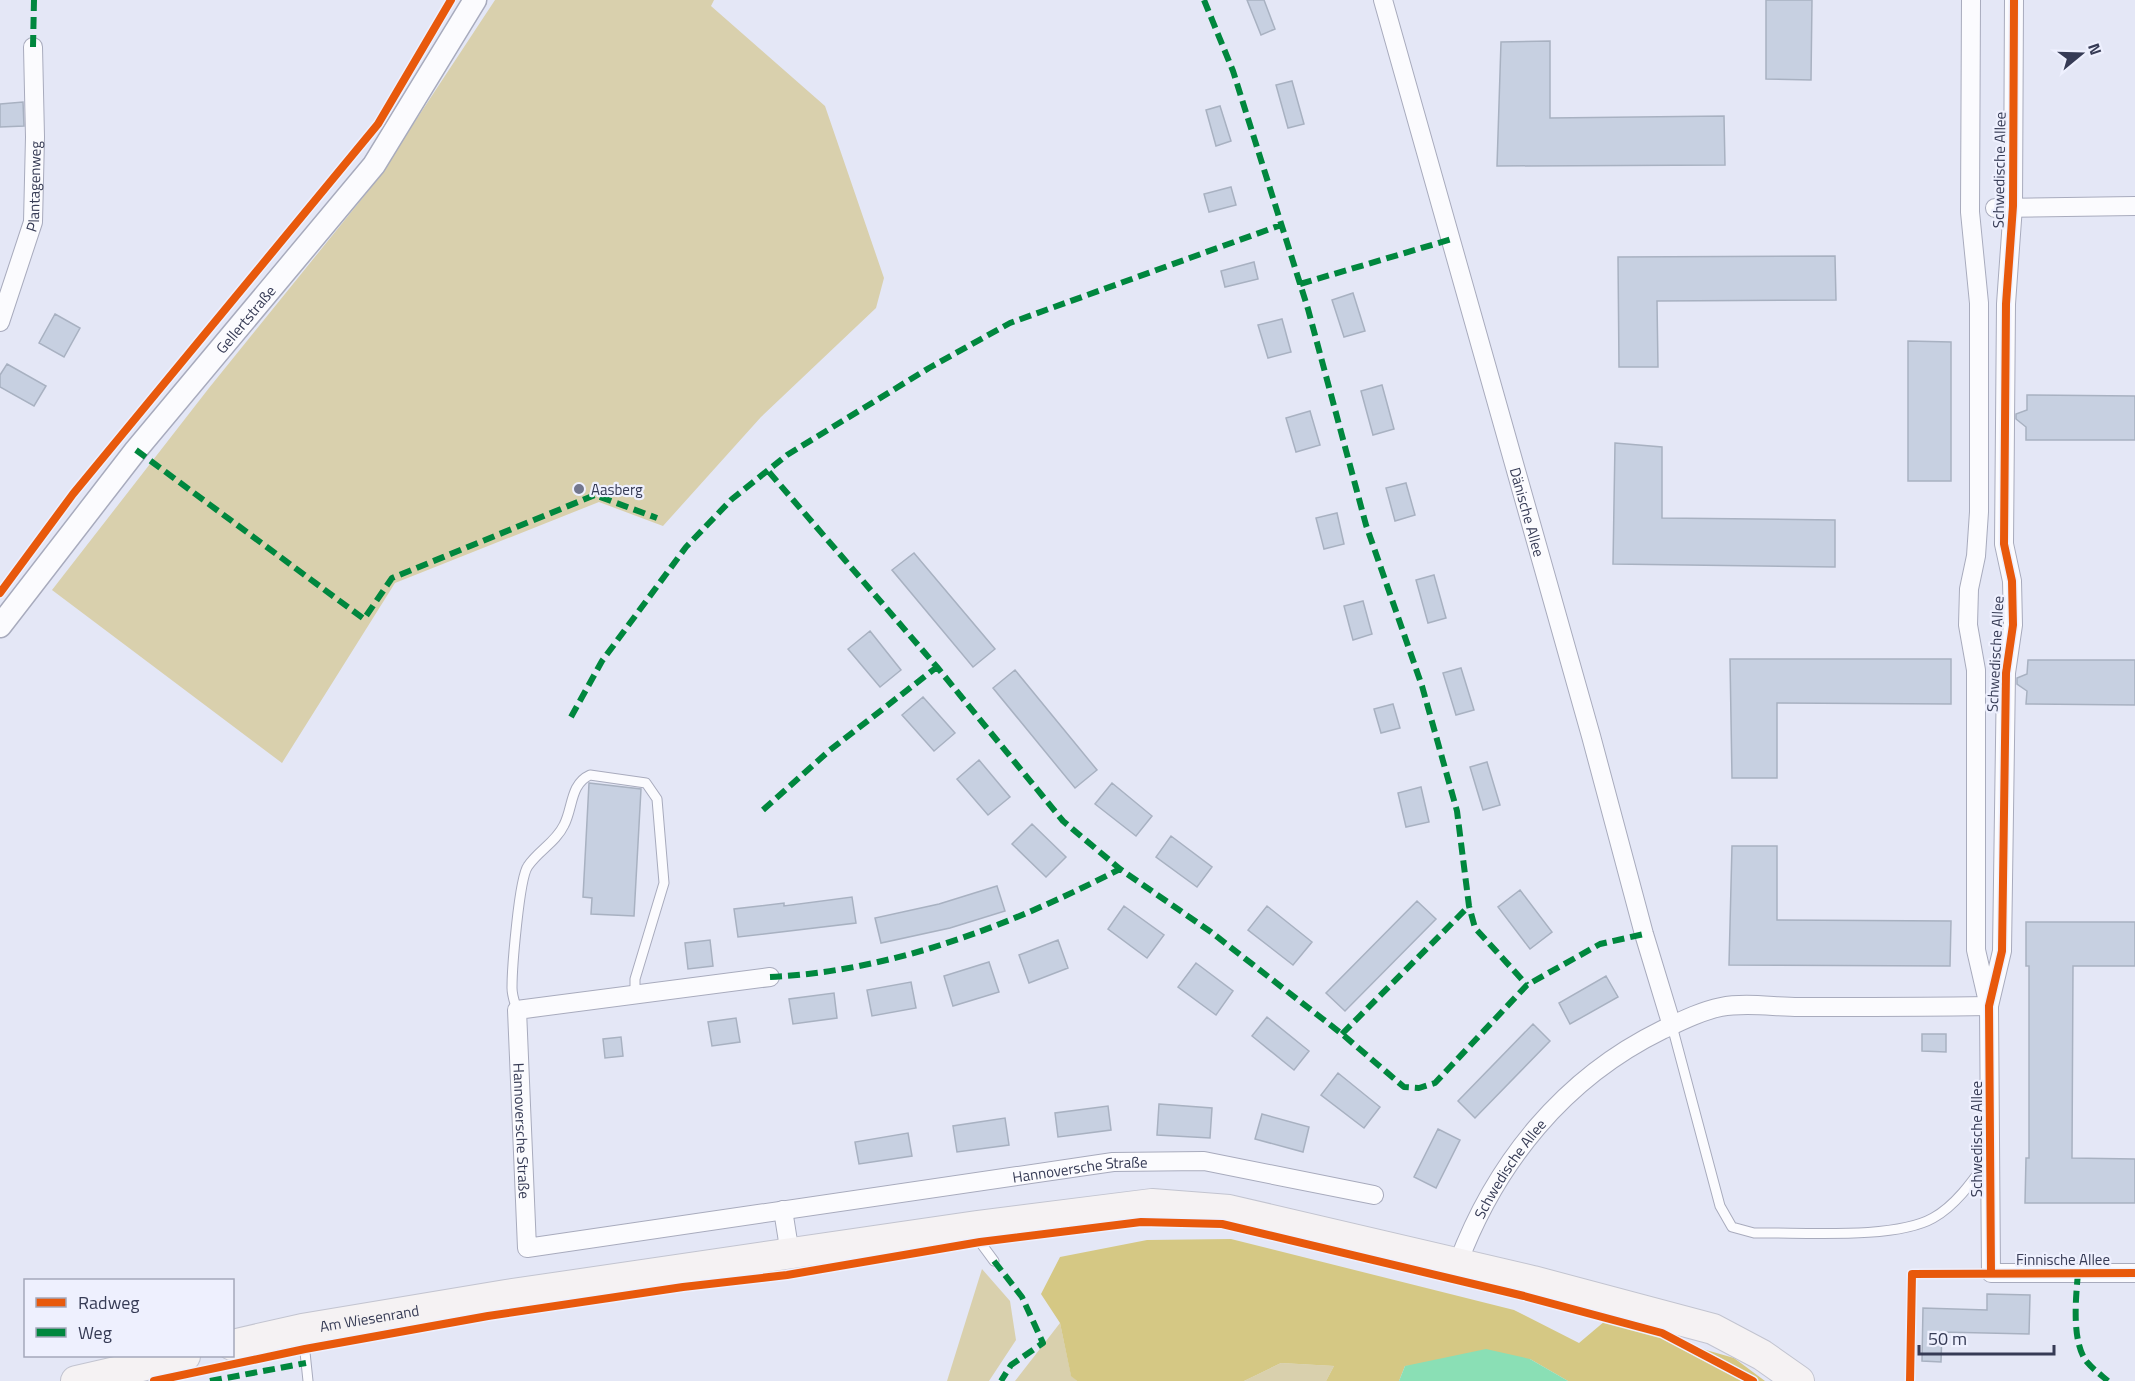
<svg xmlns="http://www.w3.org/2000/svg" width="2135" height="1381" font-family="'Titillium Web',sans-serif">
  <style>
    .green { fill: #d9d0ad }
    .forest { fill: #d5c884 }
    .water { fill: #8adfb5 }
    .building { fill: #c7d0e1; stroke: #a8b1c1; stroke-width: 1.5 }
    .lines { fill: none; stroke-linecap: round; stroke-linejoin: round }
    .service-casing { stroke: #a8abbd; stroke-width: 11 }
    .minor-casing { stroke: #a8abbd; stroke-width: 20 }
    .tertiary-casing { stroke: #a8abbd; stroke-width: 25 }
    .primary-casing { stroke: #c2c4d0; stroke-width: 32 }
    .service { stroke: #fbfbfe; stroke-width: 9 }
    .minor { stroke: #fbfbfe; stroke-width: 18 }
    .tertiary { stroke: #fbfbfe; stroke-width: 22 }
    .primary { stroke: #f5f2f3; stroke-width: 30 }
    .quiet { stroke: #00873e; stroke-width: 6; stroke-dasharray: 12 6; stroke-linecap: butt }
    .cycleway-casing { stroke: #eef0fe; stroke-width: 11 }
    .cycleway { stroke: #e8590c; stroke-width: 8 }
    .poi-dot { fill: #73778d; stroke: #eef0fe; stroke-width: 2 }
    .labels { text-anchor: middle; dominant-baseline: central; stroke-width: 4.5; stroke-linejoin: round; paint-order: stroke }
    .street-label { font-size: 15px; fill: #363b55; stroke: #eef0fe }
    .poi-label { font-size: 15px; fill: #363b55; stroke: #eef0fe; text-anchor: start }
  </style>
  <rect width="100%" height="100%" fill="#e4e7f6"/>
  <path class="green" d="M495,0H714L711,6L825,106L884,278L876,308L761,417L663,526L599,502L395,583L282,763L52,590L209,388L373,185Z
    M982,1269L1010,1301L1016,1340L989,1381H947Z
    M1060,1323L1071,1375L1077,1381H1015Z
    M1281,1363L1334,1366L1326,1381H1244Z"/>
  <path class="forest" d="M1231,1239L1514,1310L1579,1343L1605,1321L1734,1358L1765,1381H1568L1530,1359L1405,1366L1399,1381H1326L1334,1366L1281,1363L1244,1381H1077L1071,1376L1060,1323L1041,1294L1060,1257L1147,1240Z"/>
  <path class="water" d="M1486,1349L1530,1359L1568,1381H1399L1405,1366Z"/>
  <path class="building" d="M1247,0H1264L1275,29L1261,35Z
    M1766,0H1812L1811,80L1766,79Z
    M1550,41V118L1724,116L1725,165L1497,166L1501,42Z
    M1292,81L1304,124L1288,128L1276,85Z
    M23,102L24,126L0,127V104Z
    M1220,106L1231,141L1216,146L1206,110Z
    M1231,187L1236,205L1209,212L1204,194Z
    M1835,256L1836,300L1657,301L1658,367H1619L1618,257Z
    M1254,262L1258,279L1225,287L1221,271Z
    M1353,293L1365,331L1344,337L1332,300Z
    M55,314L80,328L64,357L39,343Z
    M1282,319L1291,352L1268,358L1258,325Z
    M1908,341L1951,342V481H1908Z
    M7,364L46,386L34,406L0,387V375Z
    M1382,385L1394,429L1373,435L1361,391Z
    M2027,395L2135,396V440H2026V427L2016,419V414L2027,410Z
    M1310,411L1320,445L1296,452L1286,418Z
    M1615,443L1662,447V518L1835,520V567L1613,564Z
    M1406,483L1415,515L1395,521L1386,488Z
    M1337,513L1344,544L1324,549L1316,518Z
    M914,553L995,649L973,667L892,570Z
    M1434,575L1446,618L1428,623L1416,580Z
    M1363,601L1372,634L1353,640L1344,606Z
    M870,631L901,670L880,687L848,649Z
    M1730,659H1951V704L1777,703V778H1732Z
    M2028,660H2135V705L2026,704L2027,691L2017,684V678L2027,674Z
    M1461,668L1474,710L1456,715L1443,673Z
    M1015,670L1097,770L1075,788L993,688Z
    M923,697L955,733L934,751L902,715Z
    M1393,704L1400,728L1381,733L1374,709Z
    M979,760L1010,797L988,815L957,779Z
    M1487,762L1500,805L1483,810L1470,767Z
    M589,783L641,789L634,916L591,914L592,898L583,897Z
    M1112,783L1152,816L1136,836L1095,804Z
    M1421,787L1429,822L1406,827L1398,793Z
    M1032,824L1066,857L1046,877L1012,844Z
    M1171,836L1212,867L1197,887L1156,857Z
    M1732,846H1777V920L1951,921L1950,966L1729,965Z
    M997,886L1005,911L950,928L881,943L875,918L939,904Z
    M1520,890L1552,932L1530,949L1498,907Z
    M852,897L856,923L738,937L734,909L784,903V906Z
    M1417,901L1436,919L1345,1011L1326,993Z
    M1124,906L1164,935L1147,958L1108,929Z
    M1267,906L1312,942L1293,965L1248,930Z
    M2026,922H2135V966H2073L2072,1158L2135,1159V1203H2025L2026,1158H2029V966H2026Z
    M710,940L713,966L688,969L685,943Z
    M1058,940L1068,968L1029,983L1019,955Z
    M989,962L999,992L953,1006L944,976Z
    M1196,963L1233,991L1216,1015L1178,987Z
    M1606,976L1618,997L1570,1024L1559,1003Z
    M911,982L916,1008L872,1016L867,990Z
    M834,993L837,1018L793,1024L789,999Z
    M1267,1017L1309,1051L1294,1070L1252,1036Z
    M736,1018L740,1042L712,1046L708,1022Z
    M1533,1024L1550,1041L1475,1118L1458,1101Z
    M1922,1034H1946V1052L1922,1051Z
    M621,1037L623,1056L605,1058L603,1039Z
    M1338,1073L1380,1107L1364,1128L1321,1095Z
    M1159,1104L1212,1108L1210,1138L1157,1135Z
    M1108,1106L1111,1130L1058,1137L1055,1113Z
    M1262,1114L1309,1127L1303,1152L1255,1139Z
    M1005,1118L1009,1145L957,1152L953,1126Z
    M1438,1129L1460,1140L1436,1188L1414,1177Z
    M908,1133L912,1156L859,1164L855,1142Z
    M1987,1294L2030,1295L2029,1334L1942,1332L1941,1362L1922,1361L1923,1308L1987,1310Z"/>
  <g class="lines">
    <g class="service-casing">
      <path id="service" d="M517,1010C515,1003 512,996 512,988C512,969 519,878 528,866C538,851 556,842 564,825C573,808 570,784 590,775L646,783L657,799L664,883L635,979V995
        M1672,1026L1720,1206L1732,1227L1754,1233C1800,1232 1894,1240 1933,1218C1955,1206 1972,1182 1987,1161
        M978,1231L980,1242L994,1261
        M303,1333L308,1381"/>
    </g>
    <g class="minor-casing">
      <g id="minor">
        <path id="s1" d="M1383,0L1591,736L1644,934L1672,1026"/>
        <path d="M1971,0L1970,212L1979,303V512L1976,556L1969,589L1968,625L1976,670V950L1988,1002"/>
        <path d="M2014,0L2013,206L2006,304L2004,544L2012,581L2013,625L2006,673L2002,951L1989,1006L1991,1273H2135"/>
        <path d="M1995,208L2135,206"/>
        <path id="s2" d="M0,322L33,222L35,137L33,47"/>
        <path id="s3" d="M770,977L517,1010L527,1248L1113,1162L1204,1161L1374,1195"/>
        <path d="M783,1210L790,1254"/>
        <path id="s4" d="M1458,1263C1496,1162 1564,1078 1662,1030C1681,1021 1701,1011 1721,1007C1745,1002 1774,1007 1799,1007C1862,1007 1926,1007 1989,1006"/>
      </g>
    </g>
    <g class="tertiary-casing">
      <g id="tertiary">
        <path id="s5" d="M0,626L136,450L374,165L475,0"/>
      </g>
    </g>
    <g class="primary-casing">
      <g id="primary">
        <path id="s6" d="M232,1345L302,1329L506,1295L977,1226L1152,1204L1229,1210L1533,1281L1713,1329L1762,1355L1799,1381"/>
        <path d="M76,1381L185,1356"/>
      </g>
    </g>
    <use href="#service" class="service"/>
    <use href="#minor" class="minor"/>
    <use href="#tertiary" class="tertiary"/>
    <use href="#primary" class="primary"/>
    <path class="quiet" d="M1204,0L1233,71L1308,309L1366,525L1422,686L1457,811L1469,906L1475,928L1527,985
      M33,47L34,0
      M1300,284L1452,239
      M136,450L364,619L392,578L595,495L657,518
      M769,472L937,667L1063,821L1120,869L1211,932L1342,1034L1404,1087L1419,1088L1435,1083L1527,985L1600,944L1644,934
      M571,717L602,661L686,547L732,499L787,455L929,368L1010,323L1281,225
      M763,810L830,750L937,667
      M770,977C894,971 1011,925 1120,869
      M1342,1034L1469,906
      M994,1261L1022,1297L1043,1343L1011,1365L1001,1381
      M2078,1273C2076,1297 2071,1342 2087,1362C2093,1369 2101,1375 2108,1381
      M210,1381L306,1363"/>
    <g class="cycleway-casing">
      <path id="cycleway" d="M0,593L73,494L378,124L451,0
        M1991,1273L1989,1006L2002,951L2006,673L2013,625L2012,581L2004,544L2006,304L2013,206L2014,0
        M154,1381L305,1349L488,1316L683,1287L787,1275L980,1242L1141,1222L1222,1224L1524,1296L1662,1333L1753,1381
        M1910,1381L1912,1274L2135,1273"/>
    </g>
    <use href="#cycleway" class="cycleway"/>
  </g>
  <circle class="poi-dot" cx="579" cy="489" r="6"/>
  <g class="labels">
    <g class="street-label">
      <text transform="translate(1999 170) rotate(-89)">Schwedische Allee</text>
      <text stroke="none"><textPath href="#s2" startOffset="141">Plantagenweg</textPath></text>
      <text stroke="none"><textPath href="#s5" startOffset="393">Gellertstraße</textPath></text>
      <text stroke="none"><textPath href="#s1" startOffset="532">Dänische Allee</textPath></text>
      <text transform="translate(1995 654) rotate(-87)">Schwedische Allee</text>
      <text stroke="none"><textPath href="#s3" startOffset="376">Hannoversche Straße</textPath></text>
      <text transform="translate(1976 1139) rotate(-90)">Schwedische Allee</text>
      <text stroke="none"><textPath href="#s4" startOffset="108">Schwedische Allee</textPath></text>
      <text stroke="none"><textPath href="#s3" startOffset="1052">Hannoversche Straße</textPath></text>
      <text x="2063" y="1259">Finnische Allee</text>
      <text stroke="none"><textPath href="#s6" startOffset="140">Am Wiesenrand</textPath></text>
    </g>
    <g class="poi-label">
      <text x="591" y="489">Aasberg</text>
    </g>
  </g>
  <rect x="24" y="1279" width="210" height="78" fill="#eef0fe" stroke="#a4a8ba" stroke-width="1.5"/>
  <rect x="36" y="1298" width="30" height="9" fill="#e8590c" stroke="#a4a8ba" stroke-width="1.5"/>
  <text x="78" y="1309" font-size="18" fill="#363b55">Radweg</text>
  <rect x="36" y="1328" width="30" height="9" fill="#00873e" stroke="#a4a8ba" stroke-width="1.5"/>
  <text x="78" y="1339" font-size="18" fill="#363b55">Weg</text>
  <g transform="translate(2081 54) rotate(71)" stroke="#eef0fe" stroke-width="4.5" paint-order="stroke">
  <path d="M0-4.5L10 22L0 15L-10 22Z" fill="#363b55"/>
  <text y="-9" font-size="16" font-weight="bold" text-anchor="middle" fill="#363b55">N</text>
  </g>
  <path d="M1919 1345v9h135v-9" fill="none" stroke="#363b55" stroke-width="3"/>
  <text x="1928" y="1345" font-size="18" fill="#363b55" stroke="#eef0fe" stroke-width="4.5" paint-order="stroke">50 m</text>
</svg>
